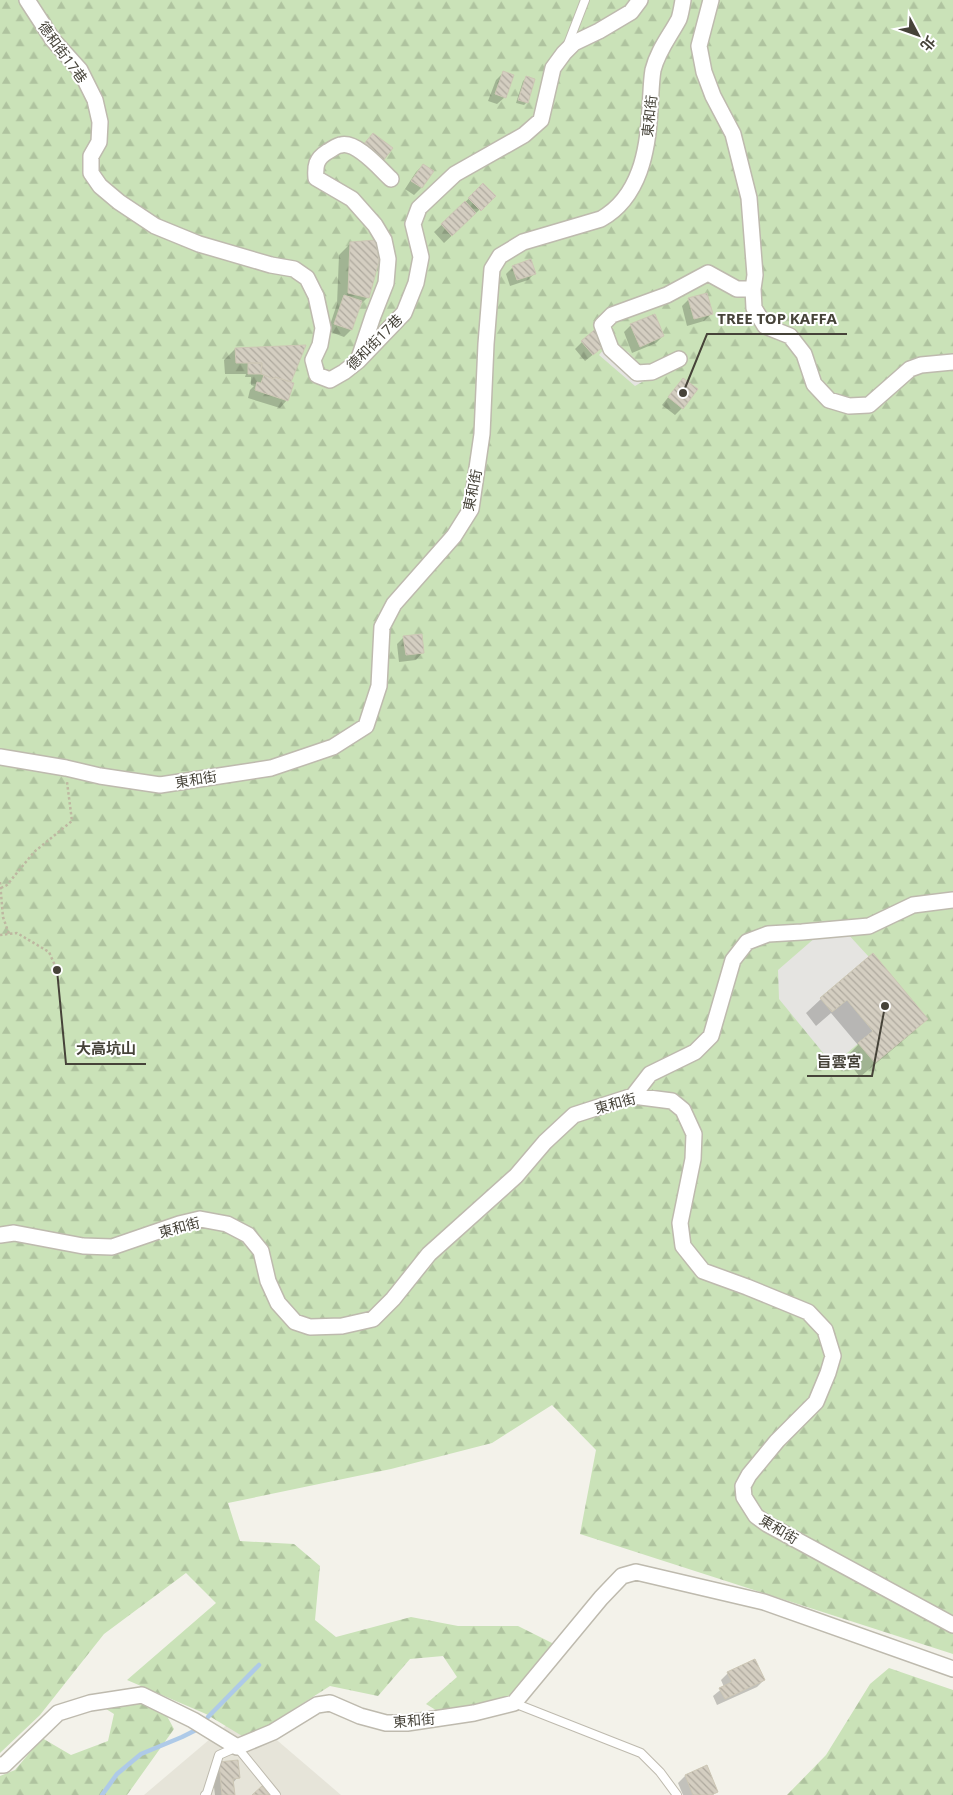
<svg xmlns="http://www.w3.org/2000/svg" width="953" height="1795" font-family="'Noto Sans','Noto Sans TC',sans-serif">
  <style>
    .residential { fill: #e6e4d9 }
    .forest { fill: url(#forest-firs) }
    .parking { fill: #e5e4e1 }
    .shadow { fill: #0003 }
    .lines { fill: none; stroke-linecap: round; stroke-linejoin: round }
    .stream { stroke: #aecae8; stroke-width: 4.5 }
    .building { fill: url(#building-back-hatch); stroke: #cdc7b5 }
    .service-casing { stroke: #bebaae; stroke-width: 10 }
    .minor-casing { stroke: #bebaae; stroke-width: 18 }
    .path { stroke: #beb7a1; stroke-width: 2.5; stroke-dasharray: 2.5 2.5; stroke-linecap: butt }
    .service { stroke: #fff; stroke-width: 8 }
    .minor { stroke: #fff; stroke-width: 15 }
    .labels { text-anchor: middle; dominant-baseline: central; stroke-width: 4; stroke-linejoin: round; paint-order: stroke }
    .street-label { font-size: 14px; fill: #464339; stroke: #fff }
    .leader { fill: none; stroke: #464339; stroke-width: 2 }
    .callout-dot { fill: #464339; stroke: #fff; stroke-width: 2 }
    .callout-label { font-size: 15px; text-anchor: middle; font-weight: bold; fill: #464339; stroke: #fff; stroke-width: 4; stroke-linejoin: round; paint-order: stroke }
  </style>
  <defs>
    <pattern id="forest-firs" width="22" height="20" patternUnits="userSpaceOnUse" patternTransform="scale(1.25)"><rect width="22" height="20" fill="#cae2b8"/><path d="M5 1l3.5 6h-7zM16 11l3.5 6h-7z" fill="#afc39f"/></pattern>
    <pattern id="building-back-hatch" width="6" height="6" patternUnits="userSpaceOnUse" patternTransform="scale(1.25)"><rect width="6" height="6" fill="#d4cec1"/><path d="M-1 5l2 2M0 0l6 6M5-1l2 2" fill="none" stroke="#aea99e"/></pattern>
  </defs>
  <rect width="100%" height="100%" fill="#f3f2ea"/>
  <path class="residential" d="M243,1711L341,1795H144Z"/>
  <path class="forest" d="M0,0H953V1654L580,1534L596,1450L552,1405L492,1443L391,1469L228,1503L240,1541L294,1544L320,1566L315,1620L336,1637L411,1617L458,1626H518L558,1646L516,1690L503,1700L439,1712L426,1704L457,1677L443,1656L410,1659L378,1696L330,1686L247,1739L206,1714L127,1680L216,1603L186,1573L104,1634L40,1715L0,1753Z
    M889,1668L953,1690V1795H787L826,1755L870,1684Z
    M115,1693L162,1707L174,1729L127,1795H0V1776L15,1770L42,1738L71,1755L108,1741L114,1714L103,1707Z"/>
  <path class="parking" d="M616,346L628,352L651,377L635,386L599,355L605,348Z
    M846,932L869,957L820,998L832,1012L847,1000L873,1031L833,1065L779,999L778,970L816,937Z"/>
  <path class="shadow" d="M503,73L505,97L497,104L488,101L496,80Z
    M526,78L527,102L524,105L516,103L523,81Z
    M423,165L432,171L421,188L414,195L405,189L416,172Z
    M483,185L494,196L444,243L434,232Z
    M350,244L368,297L359,306L351,330L344,337L328,331L337,304L339,255Z
    M513,267L535,273L528,280L510,286L506,274Z
    M689,299L711,314L704,321L687,326L682,306Z
    M631,325L663,336L656,343L632,353L624,332Z
    M582,342L595,353L585,361L575,349Z
    M304,346L289,382L287,400L280,408L248,398L250,390L254,386L251,385V377H245L246,374H225L224,360L235,349Z
    M683,379L682,408L675,415L662,405Z
    M404,637L423,652L416,660L399,662L397,644Z
    M873,955L926,1019L912,1033L860,1077L845,1058L858,1045L831,1013L816,1026L806,1013L821,999Z
    M728,1673L764,1680L757,1687L717,1705L713,1696L724,1687L721,1680Z
    M219,1763L238,1777L232,1784L233,1795H215L212,1770Z
    M706,1767L717,1792L713,1795H683L678,1783L685,1776Z"/>
  <g class="lines">
    <path class="stream" d="M208,1717L259,1665
      M102,1795L117,1774L141,1754L182,1737L198,1729"/>
  </g>
  <path class="building" d="M503,71L514,75L506,98L495,94Z
    M526,76L535,79L528,103L518,100Z
    M373,133L393,148L383,161L363,145Z
    M423,164L434,171L422,188L411,181Z
    M483,183L496,196L481,211L468,198Z
    M465,201L476,213L452,236L441,224Z
    M376,240L379,261L369,298L348,293L350,242Z
    M531,259L536,274L517,280L512,266Z
    M707,293L713,314L694,319L688,298Z
    M344,295L362,301L352,330L334,324Z
    M655,314L664,336L640,347L630,324Z
    M598,327L605,336L600,340L604,346L593,355L581,341Z
    M306,345L291,382L275,377L274,379L261,374L262,363H236L235,348Z
    M248,363H262L261,374H248Z
    M264,375L274,379L275,377L294,383L288,401L255,390L257,382L261,383Z
    M683,378L698,389L683,409L668,397Z
    M422,634L424,653L406,655L403,636Z
    M873,953L928,1019L875,1063L858,1043L873,1031L847,1000L832,1012L820,998Z
    M755,1659L765,1680L725,1699L719,1688L732,1682L727,1672Z
    M238,1760L240,1778L233,1779L235,1795H222L219,1762Z
    M707,1765L718,1792L711,1795H693L685,1775Z
    M262,1786L269,1795H252Z"/>
  <g class="lines">
    <g class="service-casing">
      <path id="service" d="M568,44L585,0
        M514,1703L641,1753L660,1772L677,1795
        M205,1795L207,1793L219,1755L237,1747L276,1795"/>
    </g>
    <g class="minor-casing">
      <path id="minor" d="M27,0L53,40L80,70L95,100L100,122L99,142L91,156V173L100,186L119,202L155,226L199,244L271,265L294,269L307,278L316,296L323,328L320,345L313,360L317,375L330,380L344,372L358,361L404,313L416,283L421,257L413,224L419,208L455,174L524,135L541,120L553,68L564,53L574,43L599,31L631,12L640,0
        M711,0L699,46L704,72L713,96L733,134L749,198L755,275L753,289L754,308L765,326L790,336L804,354L814,384L829,400L849,406L869,405L910,369L921,365L953,362
        M359,358L373,316L386,283L388,259L384,240L375,225L352,199L316,178C315,166 316,159 327,152C331,150 337,145 341,145C357,141 380,169 391,179
        M679,359L652,372L637,373L611,349L602,325L612,315L667,295L708,273L737,289H753
        M0,757L66,768L100,776L160,785L271,768L333,747L366,726L379,686L382,627L394,604L454,536L471,509L482,434L486,344L492,269L500,256L523,242L601,219C640,197 648,150 650,109C651,96 651,82 653,70C658,50 670,36 679,19C681,13 682,6 683,0
        M633,1096L650,1074L695,1052L711,1036L733,960L747,942L768,934L802,932L869,926L913,905L953,900
        M0,1235L14,1233L83,1246L112,1247L179,1224L200,1219L227,1224L248,1235L261,1251L268,1281L278,1303L295,1322L310,1327L342,1326L373,1319L393,1299L429,1254L516,1176L545,1142L574,1115L633,1096L672,1101L683,1110L694,1134L693,1159L680,1223L683,1246L703,1271L747,1287L808,1312L825,1330L833,1356L828,1373L816,1402L777,1441L749,1475L743,1486L744,1497L756,1516L767,1524L953,1625
        M0,1765H4L58,1713L90,1703L142,1695L193,1720L237,1747L273,1732L317,1705L330,1703L360,1716L386,1723H407L474,1713L514,1703L601,1598L622,1576L636,1572L764,1602L953,1669"/>
    </g>
    <path class="path" d="M0,882L3,917L9,934
      M1,888L7,885L34,852L72,821L67,782
      M0,935L17,933L49,952L57,970"/>
    <use href="#service" class="service"/>
    <use href="#minor" class="minor"/>
  </g>
  <g class="labels">
    <g class="street-label">
      <text transform="translate(63 52) rotate(54)">德和街17巷</text>
      <text transform="translate(649 116) rotate(-84)">東和街</text>
      <text transform="translate(374 342) rotate(-45)">德和街17巷</text>
      <text transform="translate(472 490) rotate(-78)">東和街</text>
      <text transform="translate(196 779) rotate(-9)">東和街</text>
      <text transform="translate(615 1103) rotate(-15)">東和街</text>
      <text transform="translate(179 1227) rotate(-15)">東和街</text>
      <text transform="translate(779 1529) rotate(31)">東和街</text>
      <text transform="translate(414 1720) rotate(-5)">東和街</text>
    </g>
  </g>
  <path class="leader" d="M683 393L707 334H847M57 970L66 1064H146M885 1006L872 1076H807"/>
  <g class="callout-dot">
    <circle cx="683" cy="393" r="5"/>
    <circle cx="57" cy="970" r="5"/>
    <circle cx="885" cy="1006" r="5"/>
  </g>
  <g class="callout-label">
    <text x="777" y="324">TREE TOP KAFFA</text>
    <text x="106" y="1054">大高坑山</text>
    <text x="839" y="1067">旨雲宮</text>
  </g>
  <g transform="translate(918 35) rotate(131)" stroke="#ffffff" stroke-width="4" paint-order="stroke">
  <path d="M0-4L9 19L0 12L-9 19Z" fill="#464339"/>
  <text y="-8" font-size="14" font-weight="bold" text-anchor="middle" fill="#464339">北</text>
  </g>
</svg>
